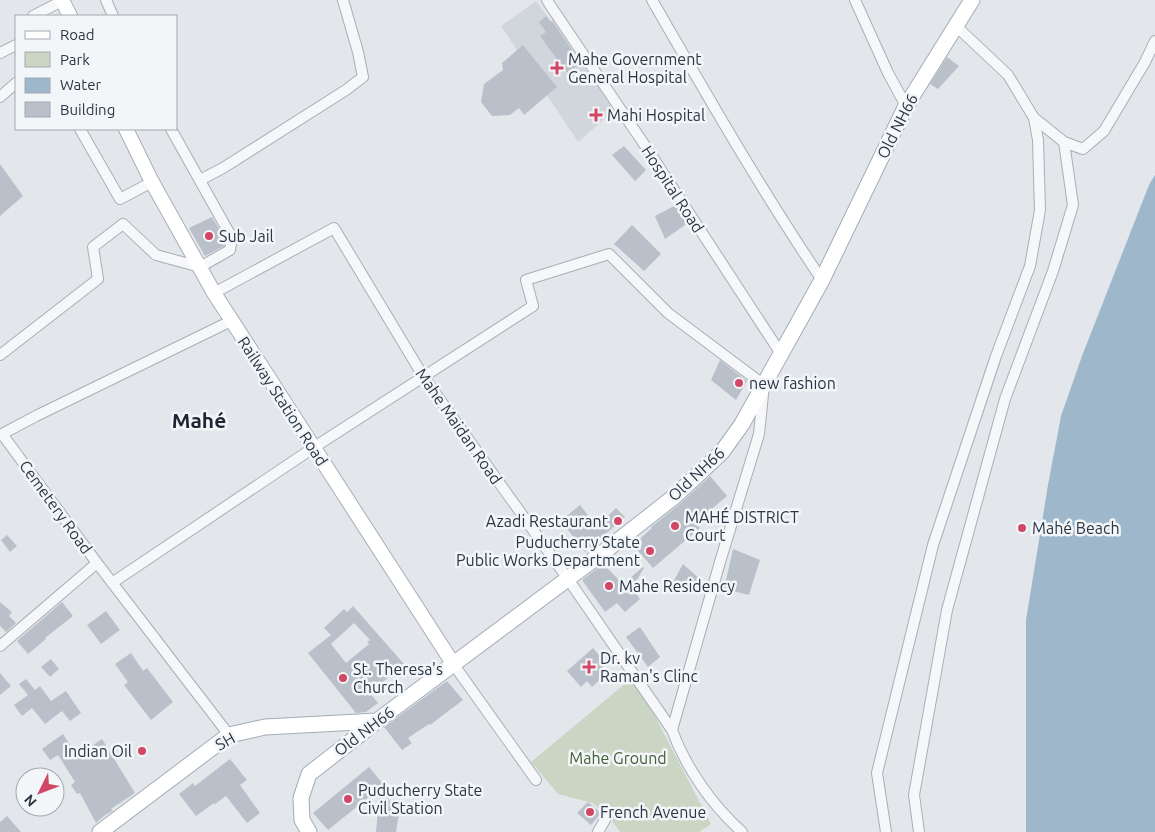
<svg xmlns="http://www.w3.org/2000/svg" width="1155" height="832" font-family="Ubuntu,sans-serif">
  <style>
    .built { fill: #d1d6dd }
    .green { fill: #cad5c4 }
    .water { fill: #9eb7cb }
    .building { fill: #bac0c9; fill-rule: evenodd }
    .lines { fill: none; stroke-linecap: round; stroke-linejoin: round }
    .street-casing { stroke: #a8aeb6; stroke-width: 12 }
    .secondary-casing { stroke: #a8aeb6; stroke-width: 16 }
    .primary-casing { stroke: #a2acb7; stroke-width: 17 }
    .street { stroke: #f6f7f9; stroke-width: 10 }
    .secondary { stroke: #fff; stroke-width: 14 }
    .primary { stroke: #fff; stroke-width: 15 }
    .poi-dot { fill: #d04866; stroke: #f3f6f8; stroke-width: 2 }
    .labels { text-anchor: middle; dominant-baseline: central; stroke-width: 5; stroke-linejoin: round; paint-order: stroke }
    .poi-label { font-size: 16px; fill: #2a3644; stroke: #f3f6f8; text-anchor: start }
    .street-label { font-size: 16px; fill: #2a3644; stroke: #f3f6f8 }
    .park-label { font-size: 16px; fill: #426038; stroke: #f3f6f8 }
    .district-label { font-size: 21px; font-weight: bold; fill: #1d2635; stroke: #f3f6f8 }
  </style>
  <rect width="100%" height="100%" fill="#e3e7eb"/>
  <path class="built" d="M536,1L615,110L578,142L501,26Z"/>
  <path class="green" d="M632,678L648,703L711,824L699,832H620L612,821L593,803L558,794L531,762Z"/>
  <path class="water" d="M1155,175V832H1026V620L1048,485L1061,416L1082,356L1149,185Z"/>
  <path class="building" d="M546,16L551,22L552,20L581,63L567,73L540,36L546,32L539,22Z
    M523,45L557,87L524,115L519,108L510,115L492,116L481,102L484,84L503,70L502,63Z
    M947,57L959,66L938,89L930,84Z
    M624,146L646,170L635,181L612,155Z
    M0,164L23,196L0,216Z
    M676,205L688,223L665,239L655,216Z
    M212,217L225,239L224,246L205,256L189,228Z
    M632,225L661,254L644,271L614,244Z
    M720,360L747,381L736,400L711,380Z
    M710,476L727,496L695,523L700,528L653,568L633,545L652,528L651,527L681,503Z
    M580,505L597,527L616,508L625,517L585,552L561,521Z
    M7,535L17,546L10,552L1,540Z
    M733,549L760,560L749,595L724,589Z
    M603,564L623,584L643,567L644,568L632,588L640,599L625,612L617,603L605,612L582,580Z
    M683,564L700,579L690,595L672,584Z
    M0,602L12,612L9,616L16,623L6,632L0,626Z
    M62,602L73,616L45,638L46,639L28,654L17,641Z
    M353,606L404,664L370,693L378,703L366,712L356,713L308,653L331,635L324,628L344,609L347,612ZM354,623L370,640L367,642L369,644L346,663L331,644Z
    M106,611L120,630L101,644L87,625Z
    M640,627L660,657L648,667L626,637Z
    M593,648L607,664L600,670L605,675L592,687L587,681L581,687L567,671Z
    M131,653L143,671L147,668L173,702L151,720L124,685L128,682L115,664Z
    M51,659L59,669L50,677L41,667Z
    M0,673L11,686L0,695Z
    M26,679L35,690L40,686L51,701L66,691L81,713L70,721L62,711L45,724L32,708L22,716L14,705L28,695L19,684Z
    M447,681L463,700L430,725L429,724L408,738L412,743L402,750L384,727Z
    M63,734L77,756L102,739L135,793L111,809L113,811L105,815L96,823L80,793L77,794L71,785L75,782L58,755L50,760L42,749Z
    M230,759L247,780L240,785L260,813L247,823L226,796L215,804L214,803L196,816L179,794L193,783L195,786Z
    M369,767L384,785L328,830L313,813Z
    M380,788L399,813L396,832H376Z
    M588,802L601,813L591,825L577,813Z
    M7,816L21,832H0V822Z"/>
  <g class="lines">
    <g class="street-casing">
      <path id="street" d="M106,0L113,16
        M547,0L550,5L650,153L781,354
        M652,0C707,95 761,190 822,280
        M855,0L888,73L906,106
        M33,16L62,1
        M0,53L16,45
        M0,97L16,83
        M1034,118L1064,142L1083,149L1104,131L1145,62L1155,41
        M80,129L120,199L152,182
        M200,180L223,168L346,90L363,77L358,52L343,0
        M214,293L334,228L423,376L568,579L672,730C686,768 712,805 742,832
        M0,355L98,279L93,247L123,224L156,255L200,267L230,250L232,238L171,129
        M112,583L313,448L533,306L526,280L609,254L668,313L764,385L759,434L720,562L672,730
        M0,646L97,563
        M454,665L536,780
        M229,735L97,563L2,434L36,416L231,321
        M598,832L610,811
        M886,832L877,773L933,545L996,356L1030,266L1040,210L1038,140L1034,118L1008,75L956,26
        M919,832L914,795L947,610L1005,399L1053,271L1073,205L1064,142"/>
    </g>
    <g class="secondary-casing">
      <path id="secondary" d="M62,0L70,16
        M126,129L152,182L214,293L454,665"/>
    </g>
    <g class="primary-casing">
      <path id="primary" d="M100,832L229,735L265,727L377,721
        M309,832L302,820L301,798L309,774L377,721L605,551L675,496L722,452L742,424L822,280L906,106L972,0"/>
    </g>
    <use href="#street" class="street"/>
    <use href="#secondary" class="secondary"/>
    <use href="#primary" class="primary"/>
  </g>
  <g class="poi-dot">
    <path d="M554.5 60.5h5v5h5v5h-5v5h-5v-5h-5v-5h5z"/>
    <path d="M593.5 107.5h5v5h5v5h-5v5h-5v-5h-5v-5h5z"/>
    <circle cx="209" cy="236" r="5"/>
    <circle cx="739" cy="383" r="5"/>
    <circle cx="618" cy="521" r="5"/>
    <circle cx="675" cy="526" r="5"/>
    <circle cx="1022" cy="528" r="5"/>
    <circle cx="650" cy="551" r="5"/>
    <circle cx="609" cy="586" r="5"/>
    <path d="M586.5 659.5h5v5h5v5h-5v5h-5v-5h-5v-5h5z"/>
    <circle cx="343" cy="678" r="5"/>
    <circle cx="142" cy="751" r="5"/>
    <circle cx="348" cy="799" r="5"/>
    <circle cx="590" cy="812" r="5"/>
  </g>
  <g class="labels">
    <g class="poi-label">
      <text x="568" y="59">Mahe Government<tspan x="568" dy="18">General Hospital</tspan></text>
      <text x="607" y="115">Mahi Hospital</text>
      <text x="219" y="236">Sub Jail</text>
      <text x="749" y="383">new fashion</text>
      <text x="685" y="517">MAHÉ DISTRICT<tspan x="685" dy="18">Court</tspan></text>
      <text x="608" y="521" text-anchor="end">Azadi Restaurant</text>
      <text x="1032" y="528">Mahé Beach</text>
      <text x="640" y="542" text-anchor="end">Puducherry State<tspan x="640" dy="18">Public Works Department</tspan></text>
      <text x="619" y="586">Mahe Residency</text>
      <text x="600" y="658">Dr. kv<tspan x="600" dy="18">Raman's Clinc</tspan></text>
      <text x="353" y="669">St. Theresa's<tspan x="353" dy="18">Church</tspan></text>
      <text x="132" y="751" text-anchor="end">Indian Oil</text>
      <text x="358" y="790">Puducherry State<tspan x="358" dy="18">Civil Station</tspan></text>
      <text x="600" y="812">French Avenue</text>
    </g>
    <g class="street-label">
      <text transform="translate(897 126) rotate(-63)">Old NH66</text>
      <text transform="translate(673 189) rotate(57)">Hospital Road</text>
      <text transform="translate(283 401) rotate(57)">Railway Station Road</text>
      <text transform="translate(459 426) rotate(55)">Mahe Maidan Road</text>
      <text transform="translate(696 474) rotate(-43)">Old NH66</text>
      <text transform="translate(56 507) rotate(54)">Cemetery Road</text>
      <text transform="translate(364 731) rotate(-37)">Old NH66</text>
      <text transform="translate(225 741) rotate(-29)">SH</text>
    </g>
    <g class="park-label">
      <text x="618" y="758">Mahe Ground</text>
    </g>
    <g class="district-label">
      <text x="199" y="420">Mahé</text>
    </g>
  </g>
  <rect x="15" y="15" width="162" height="115" fill="#f3f6f8" stroke="#a3a9b0"/>
  <rect x="25" y="31" width="25" height="8" fill="#ffffff" stroke="#a3a9b0"/>
  <text x="60" y="40" font-size="15" fill="#2a3644">Road</text>
  <rect x="25" y="52" width="25" height="15" fill="#cad5c4" stroke="#a3a9b0"/>
  <text x="60" y="65" font-size="15" fill="#2a3644">Park</text>
  <rect x="25" y="78" width="25" height="15" fill="#9eb7cb" stroke="#a3a9b0"/>
  <text x="60" y="90" font-size="15" fill="#2a3644">Water</text>
  <rect x="25" y="102" width="25" height="15" fill="#bac0c9" stroke="#a3a9b0"/>
  <text x="60" y="115" font-size="15" fill="#2a3644">Building</text>
  <g transform="translate(40 792) rotate(228)"><circle r="24" fill="#f3f6f8" stroke="#a3a9b0"/>
  <path d="M0-4L9 19L0 12L-9 19Z" fill="#d04866"/>
  <text y="-8" font-size="14" font-weight="bold" text-anchor="middle" fill="#2a3644">N</text>
  </g>
</svg>
